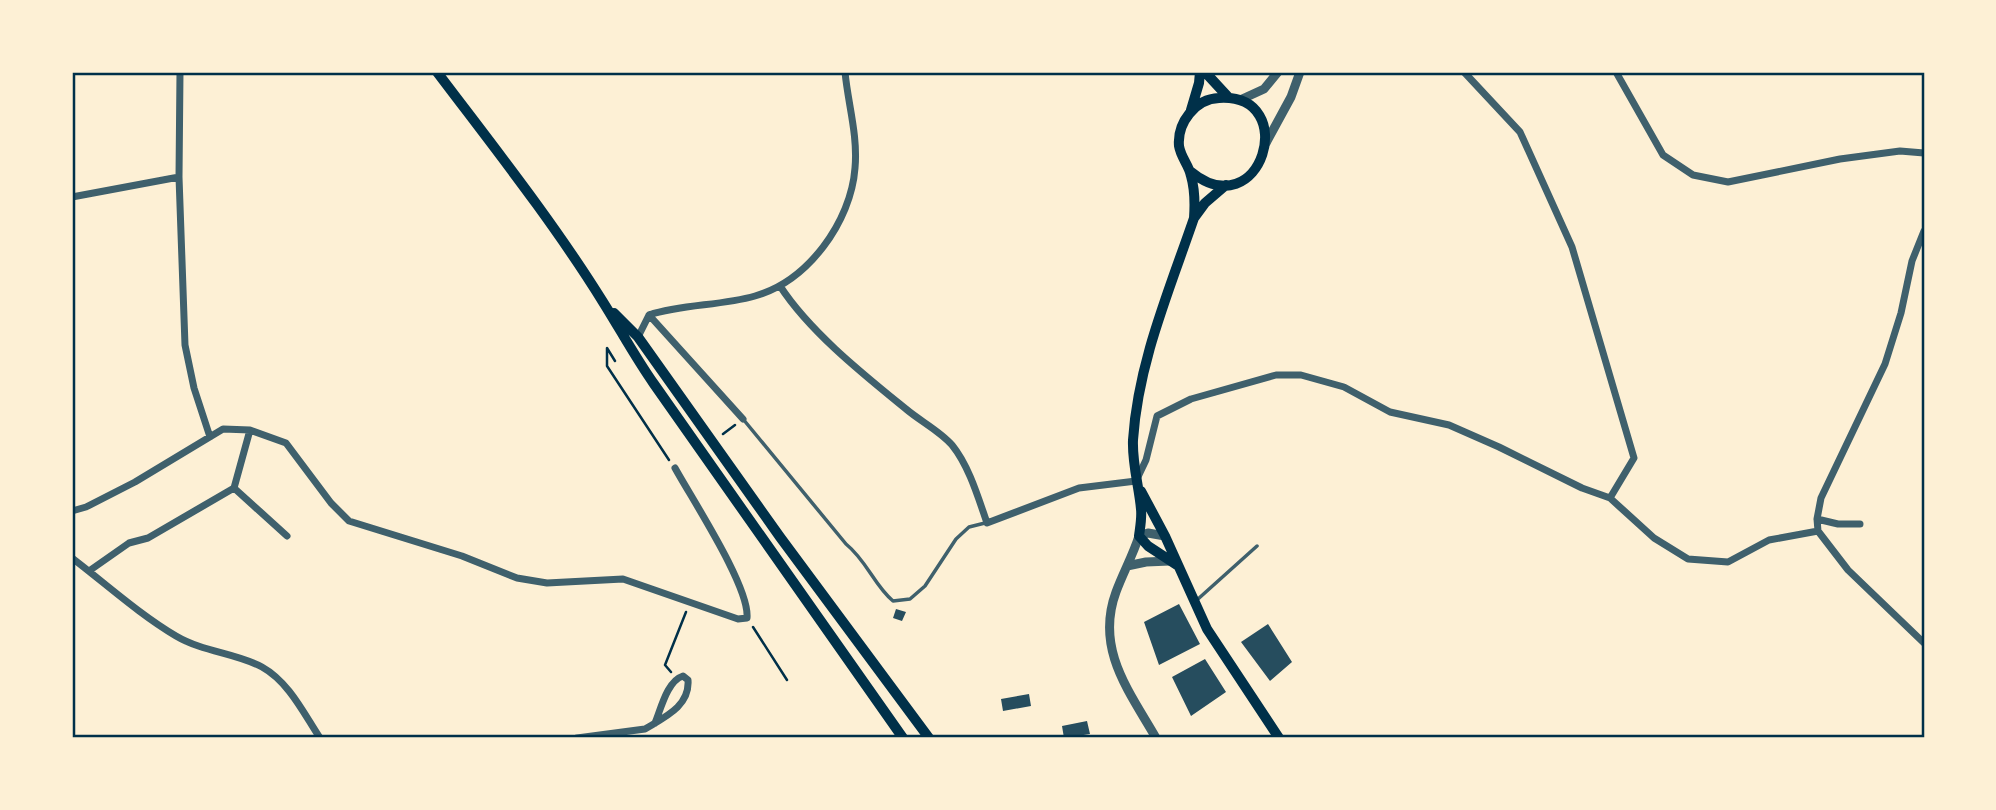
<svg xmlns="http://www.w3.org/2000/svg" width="1996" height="810" font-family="'Fira Sans',sans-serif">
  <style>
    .building { fill: #264d5e }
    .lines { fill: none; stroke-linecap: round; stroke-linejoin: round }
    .path { stroke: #003049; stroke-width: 2.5 }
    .service { stroke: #3f606c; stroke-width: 3.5 }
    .minor { stroke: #3f606c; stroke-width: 7 }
    .tertiary { stroke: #3f606c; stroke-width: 9 }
    .primary { stroke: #003049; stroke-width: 10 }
    .trunk { stroke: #003049; stroke-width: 10 }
    .neatline { fill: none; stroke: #003049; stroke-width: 2.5 }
  </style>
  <rect width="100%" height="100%" fill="#fdf0d5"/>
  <path class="building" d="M1179,604L1200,644L1159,665L1144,622Z
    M896,609L906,612L902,621L893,618Z
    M1268,624L1292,662L1270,681L1241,642Z
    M1205,659L1226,692L1191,716L1172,677Z
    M1029,694L1031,706L1003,711L1001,699Z
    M1087,721L1090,734L1064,738L1062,726Z"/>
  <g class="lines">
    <path class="path" d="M615,361L607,348V366L669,460
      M723,434L735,425
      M753,627L787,680
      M671,672L665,665L686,612"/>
    <path class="service" d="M743,419L846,544C867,561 874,585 893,601L910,599L925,586L956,539L969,527L985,523
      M1198,599L1257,546"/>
    <path class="minor" d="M180,72L179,177L185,345L194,388L210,437
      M1464,72L1520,132L1572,247L1634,458L1610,498
      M1616,72L1663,155L1693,175L1728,182L1840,159L1900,151L1924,153
      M72,197L179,177
      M780,286C810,332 863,374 906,409C920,421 940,431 952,445C969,466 978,497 987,523L1079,488L1136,481L1146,460L1157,416L1191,399L1276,375H1301L1344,387L1390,412L1449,425L1499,447L1582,488L1610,498L1654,538L1688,559L1728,562L1769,540L1818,531
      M649,315L743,419
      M638,337L649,315C683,304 720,306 755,296C808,281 851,222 855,168C858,135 848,104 845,72
      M234,488L287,536
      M72,511L86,507L135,482L223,429L250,430L286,443L331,503L349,521L462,556L517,578L547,583L623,579L738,619L747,618C750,587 692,499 675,468
      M1817,519L1838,524H1860
      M1818,531L1817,519L1821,498L1885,364L1901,313L1912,261L1924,231
      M1818,531L1848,570L1924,643
      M72,558C106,584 139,614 176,636C203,652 236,653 262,667C289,682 304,714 320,738
      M89,571L129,543L148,538L234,488L250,430
      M577,738L645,729C665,717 690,706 688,680L683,676C667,681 661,709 655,723"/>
    <path class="tertiary" d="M1240,100L1264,89L1278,72
      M1266,143L1291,97L1300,72
      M1127,566L1146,562L1170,561
      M1156,738C1129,691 1095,649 1116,592C1123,573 1133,555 1139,536L1148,533L1165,536"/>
    <path class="primary" d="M1205,72L1229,98
      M1191,110L1199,83L1200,72
      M1190,171C1261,230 1302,93 1219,98C1195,99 1177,123 1179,146C1181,158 1189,165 1191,176C1195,190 1195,204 1194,218
      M1141,491L1165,536L1207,629L1279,738
      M1177,565L1148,546L1139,536C1140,528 1142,518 1141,509C1139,486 1132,464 1133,440C1138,363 1169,291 1194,218L1205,203L1226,185"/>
    <path class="trunk" d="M437,72C493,146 554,223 603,302C620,329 635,357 654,384L903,738
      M614,313L638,337L780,537L929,738"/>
  </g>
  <rect width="1996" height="810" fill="none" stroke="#fdf0d5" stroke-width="147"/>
  <rect x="74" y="74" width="1849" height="662" class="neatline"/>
</svg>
